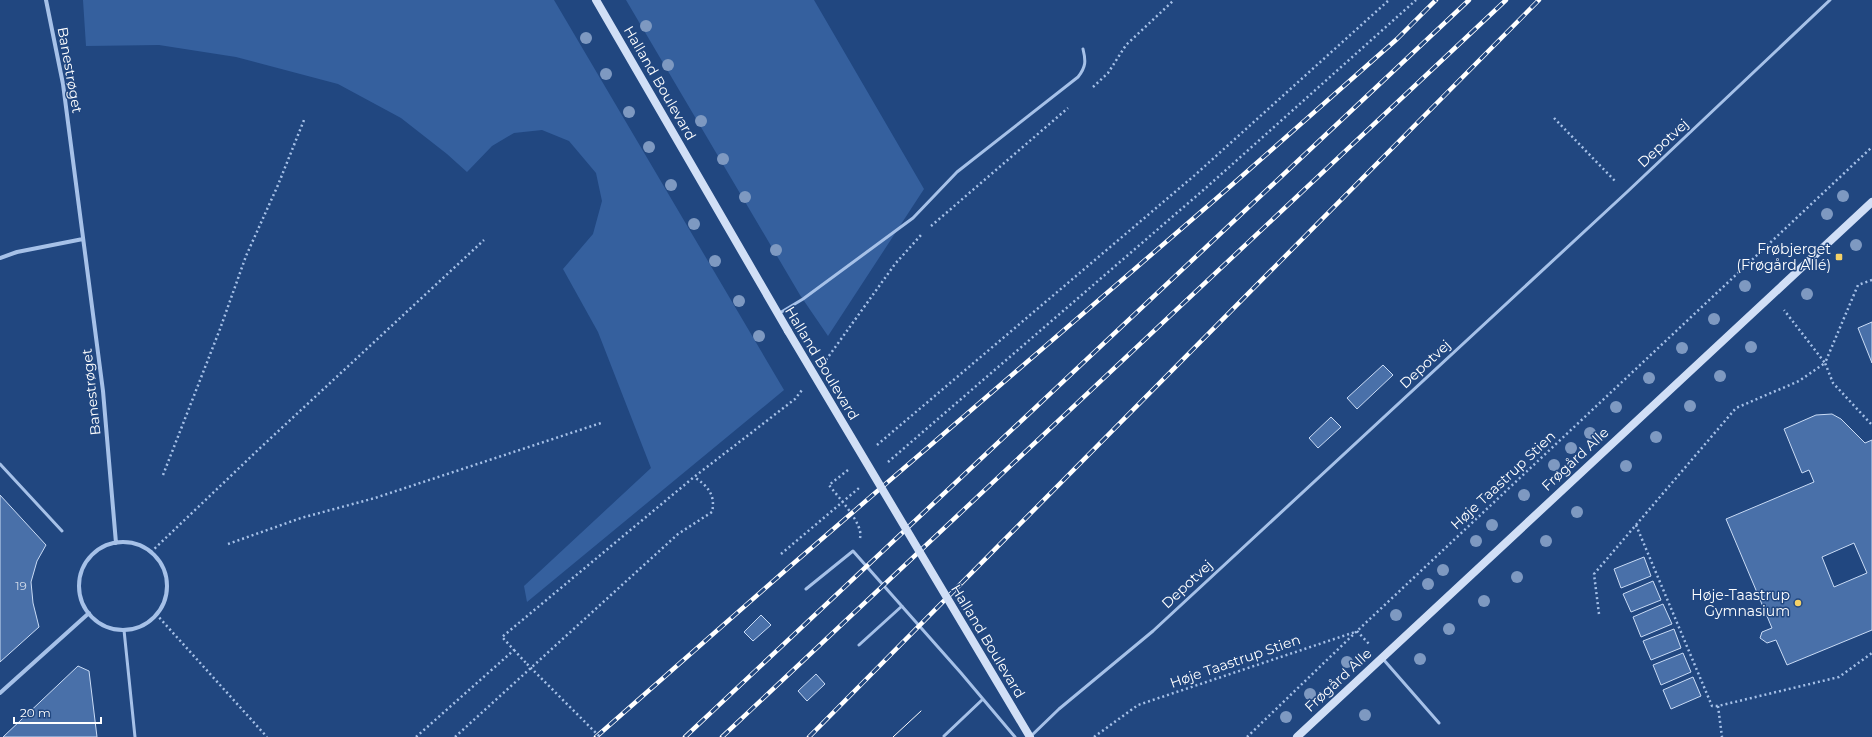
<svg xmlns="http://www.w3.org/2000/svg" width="1872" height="737" font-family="Montserrat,sans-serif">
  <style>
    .green { fill: #35609e }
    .building { fill: #4970a9; stroke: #cadcf6; fill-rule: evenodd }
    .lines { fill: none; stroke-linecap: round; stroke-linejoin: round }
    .path { stroke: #a6c1e8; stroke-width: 2.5; stroke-dasharray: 2 3; stroke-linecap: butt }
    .lane { stroke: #a6c1e8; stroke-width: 3 }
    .street { stroke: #a6c1e8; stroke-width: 4 }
    .secondary { stroke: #d1dff6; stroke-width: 8 }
    .tram { stroke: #fff; stroke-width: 1 }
    .rail-casing { stroke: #fff; stroke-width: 4.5 }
    .rail { stroke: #214780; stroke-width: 3; stroke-dasharray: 9; stroke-linecap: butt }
    .path-bridge { stroke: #a6c1e8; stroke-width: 2.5; stroke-dasharray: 2 3; stroke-linecap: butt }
    .secondary-bridge { stroke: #d1dff6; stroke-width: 8 }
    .tree { fill: #7e99c1 }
    .poi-dot { fill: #f4d167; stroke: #214780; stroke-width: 1.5 }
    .labels { text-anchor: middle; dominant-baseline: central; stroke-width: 3; stroke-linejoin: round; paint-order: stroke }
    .number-label { font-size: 12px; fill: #d2dbea }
    .street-label { font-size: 14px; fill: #fff; stroke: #214780 }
    .poi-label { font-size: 14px; fill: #fff; stroke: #214780; text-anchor: end }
  </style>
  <rect width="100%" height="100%" fill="#214780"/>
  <path class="green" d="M83,0H554L784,390L527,602L524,586L651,468L598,332L563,269L593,234L602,201L596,173L569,141L542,130L514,133L492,146L467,172L447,154L401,118L338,84L236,57L159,45L86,46Z
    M626,0H814L924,189L828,336L800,295Z"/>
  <path class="building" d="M1872,322V363L1858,328Z
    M1383,365L1393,375L1357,409L1347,398Z
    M1832,414L1841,419L1865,443L1872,440V630L1787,665L1776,640L1767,643L1760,638L1762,632L1772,628L1726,519L1814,482L1809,470L1802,473L1784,429L1816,415ZM1854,543L1867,573L1834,587L1822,557Z
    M1331,417L1341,427L1318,448L1309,438Z
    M0,495L46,545L37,561L31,582L33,603L39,627L0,662Z
    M1644,557L1651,576L1621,588L1614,569Z
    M1653,581L1661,600L1631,612L1623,594Z
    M1663,604L1672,624L1641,637L1633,617Z
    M761,615L771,625L753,641L744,632Z
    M1674,629L1681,648L1651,660L1643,641Z
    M1683,653L1691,672L1661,685L1653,665Z
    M78,666L89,671L97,737H3Z
    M816,674L825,684L807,701L798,691Z
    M1693,677L1701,696L1671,709L1663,690Z"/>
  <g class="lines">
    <path class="path" d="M1093,87L1108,73L1126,45L1174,0
      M1554,118L1615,181
      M931,226L1068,108
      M1872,280L1858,285L1825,363L1833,383L1872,425
      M826,360L895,264L921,235
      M877,445L1195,175L1389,0
      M888,462L1208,186L1416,0
      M848,470L829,485C838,497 864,524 860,538
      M163,475L220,329L246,256L278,185L304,120
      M1636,525L1712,706H1718L1839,677L1872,653
      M228,544L301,518L375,498L601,423
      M151,552L259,449L484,240
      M781,554L859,488
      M156,614L267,737
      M1599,614L1594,574L1736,408L1799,381L1825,363L1784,310
      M1357,631L1369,644
      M514,650L527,664
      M1718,706L1722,737
      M416,737L514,650L502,637L694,477L795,399L802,390
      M455,737L678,534L712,512C716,495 707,485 694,477
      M1094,737L1138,705L1355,632
      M1247,737L1357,631L1872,147"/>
    <path class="lane" d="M778,314L803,299L913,218L957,172L1078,77C1086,67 1086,61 1083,49
      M0,464L62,531
      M806,589L853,551L961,673L1015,737
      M124,630L135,737
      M859,645L902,606
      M1383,659L1439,723
      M944,736L983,699
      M1031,736L1059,709L1153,631L1627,192L1830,0"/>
    <path class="street" d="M46,0L63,84L103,391L116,543
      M0,258L17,252L83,239
      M79 586a44 44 0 1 1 88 0a44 44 0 1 1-88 0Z
      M0,693L89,613"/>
    <path class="secondary" d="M596,0L788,331
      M1297,737L1872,202"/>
    <path class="tram" d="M893,737L921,711"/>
    <g class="rail-casing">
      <path id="rail" d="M596,737L787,569L1217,198L1397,39L1436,0
        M685,737L1469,0
        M722,737L1506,0
        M809,737L1539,0"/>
    </g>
    <use href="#rail" class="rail"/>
    <path class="path-bridge" d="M527,664L600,737"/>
    <path class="secondary-bridge" d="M788,331L1030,737"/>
  </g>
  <g class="tree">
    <circle cx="646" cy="26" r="6"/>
    <circle cx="586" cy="38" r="6"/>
    <circle cx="668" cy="65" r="6"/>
    <circle cx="606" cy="74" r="6"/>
    <circle cx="629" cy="112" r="6"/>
    <circle cx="701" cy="121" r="6"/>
    <circle cx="649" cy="147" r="6"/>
    <circle cx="723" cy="159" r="6"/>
    <circle cx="671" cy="185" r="6"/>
    <circle cx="1843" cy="196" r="6"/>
    <circle cx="745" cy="197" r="6"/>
    <circle cx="1827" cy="214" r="6"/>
    <circle cx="694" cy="224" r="6"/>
    <circle cx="1856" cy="245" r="6"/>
    <circle cx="776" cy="250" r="6"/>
    <circle cx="715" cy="261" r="6"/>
    <circle cx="1745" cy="286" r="6"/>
    <circle cx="1807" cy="294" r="6"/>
    <circle cx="739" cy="301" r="6"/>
    <circle cx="1714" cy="319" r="6"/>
    <circle cx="759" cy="336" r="6"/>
    <circle cx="1751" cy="347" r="6"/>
    <circle cx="1682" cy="348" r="6"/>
    <circle cx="1720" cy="376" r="6"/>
    <circle cx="1649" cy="378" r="6"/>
    <circle cx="1690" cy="406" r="6"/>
    <circle cx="1616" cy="407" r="6"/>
    <circle cx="1590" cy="433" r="6"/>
    <circle cx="1656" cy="437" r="6"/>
    <circle cx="1571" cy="448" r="6"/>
    <circle cx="1554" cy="465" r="6"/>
    <circle cx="1626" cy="466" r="6"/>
    <circle cx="1524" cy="495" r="6"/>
    <circle cx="1577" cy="512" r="6"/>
    <circle cx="1492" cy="525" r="6"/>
    <circle cx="1476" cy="541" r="6"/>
    <circle cx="1546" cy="541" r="6"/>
    <circle cx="1443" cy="570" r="6"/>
    <circle cx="1517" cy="577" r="6"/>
    <circle cx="1428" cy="584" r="6"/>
    <circle cx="1484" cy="601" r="6"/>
    <circle cx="1396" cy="615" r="6"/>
    <circle cx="1449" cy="629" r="6"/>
    <circle cx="1420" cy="659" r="6"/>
    <circle cx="1347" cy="662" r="6"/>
    <circle cx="1310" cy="694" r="6"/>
    <circle cx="1365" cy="715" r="6"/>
    <circle cx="1286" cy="717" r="6"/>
  </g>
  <g class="poi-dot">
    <rect x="1835" y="253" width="8" height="8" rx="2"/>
    <circle cx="1798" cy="603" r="4"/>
  </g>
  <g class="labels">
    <g class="number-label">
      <text x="21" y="585">19</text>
    </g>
    <g class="street-label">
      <text transform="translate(70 70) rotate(80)">Banestrøget</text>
      <text transform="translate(660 83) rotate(60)">Halland Boulevard</text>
      <text transform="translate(1663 143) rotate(-43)">Depotvej</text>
      <text transform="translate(822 363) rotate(59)">Halland Boulevard</text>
      <text transform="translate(1425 364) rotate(-43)">Depotvej</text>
      <text transform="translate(91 392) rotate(-96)">Banestrøget</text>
      <text transform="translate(1575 459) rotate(-43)">Frøgård Alle</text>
      <text transform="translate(1503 480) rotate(-43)">Høje Taastrup Stien</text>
      <text transform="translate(1187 584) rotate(-43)">Depotvej</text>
      <text transform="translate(988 641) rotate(59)">Halland Boulevard</text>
      <text transform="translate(1235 661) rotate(-19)">Høje Taastrup Stien</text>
      <text transform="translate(1338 680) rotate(-43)">Frøgård Alle</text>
    </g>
    <g class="poi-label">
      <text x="1831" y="249">Frøbjerget<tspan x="1831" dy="16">(Frøgård Allé)</tspan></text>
      <text x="1790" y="595">Høje-Taastrup<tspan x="1790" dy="16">Gymnasium</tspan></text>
    </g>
  </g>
  <path d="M14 717v6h87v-6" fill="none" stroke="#ffffff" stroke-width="2"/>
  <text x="20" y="717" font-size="12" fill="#ffffff" stroke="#214780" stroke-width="3" paint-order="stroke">20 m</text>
</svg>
